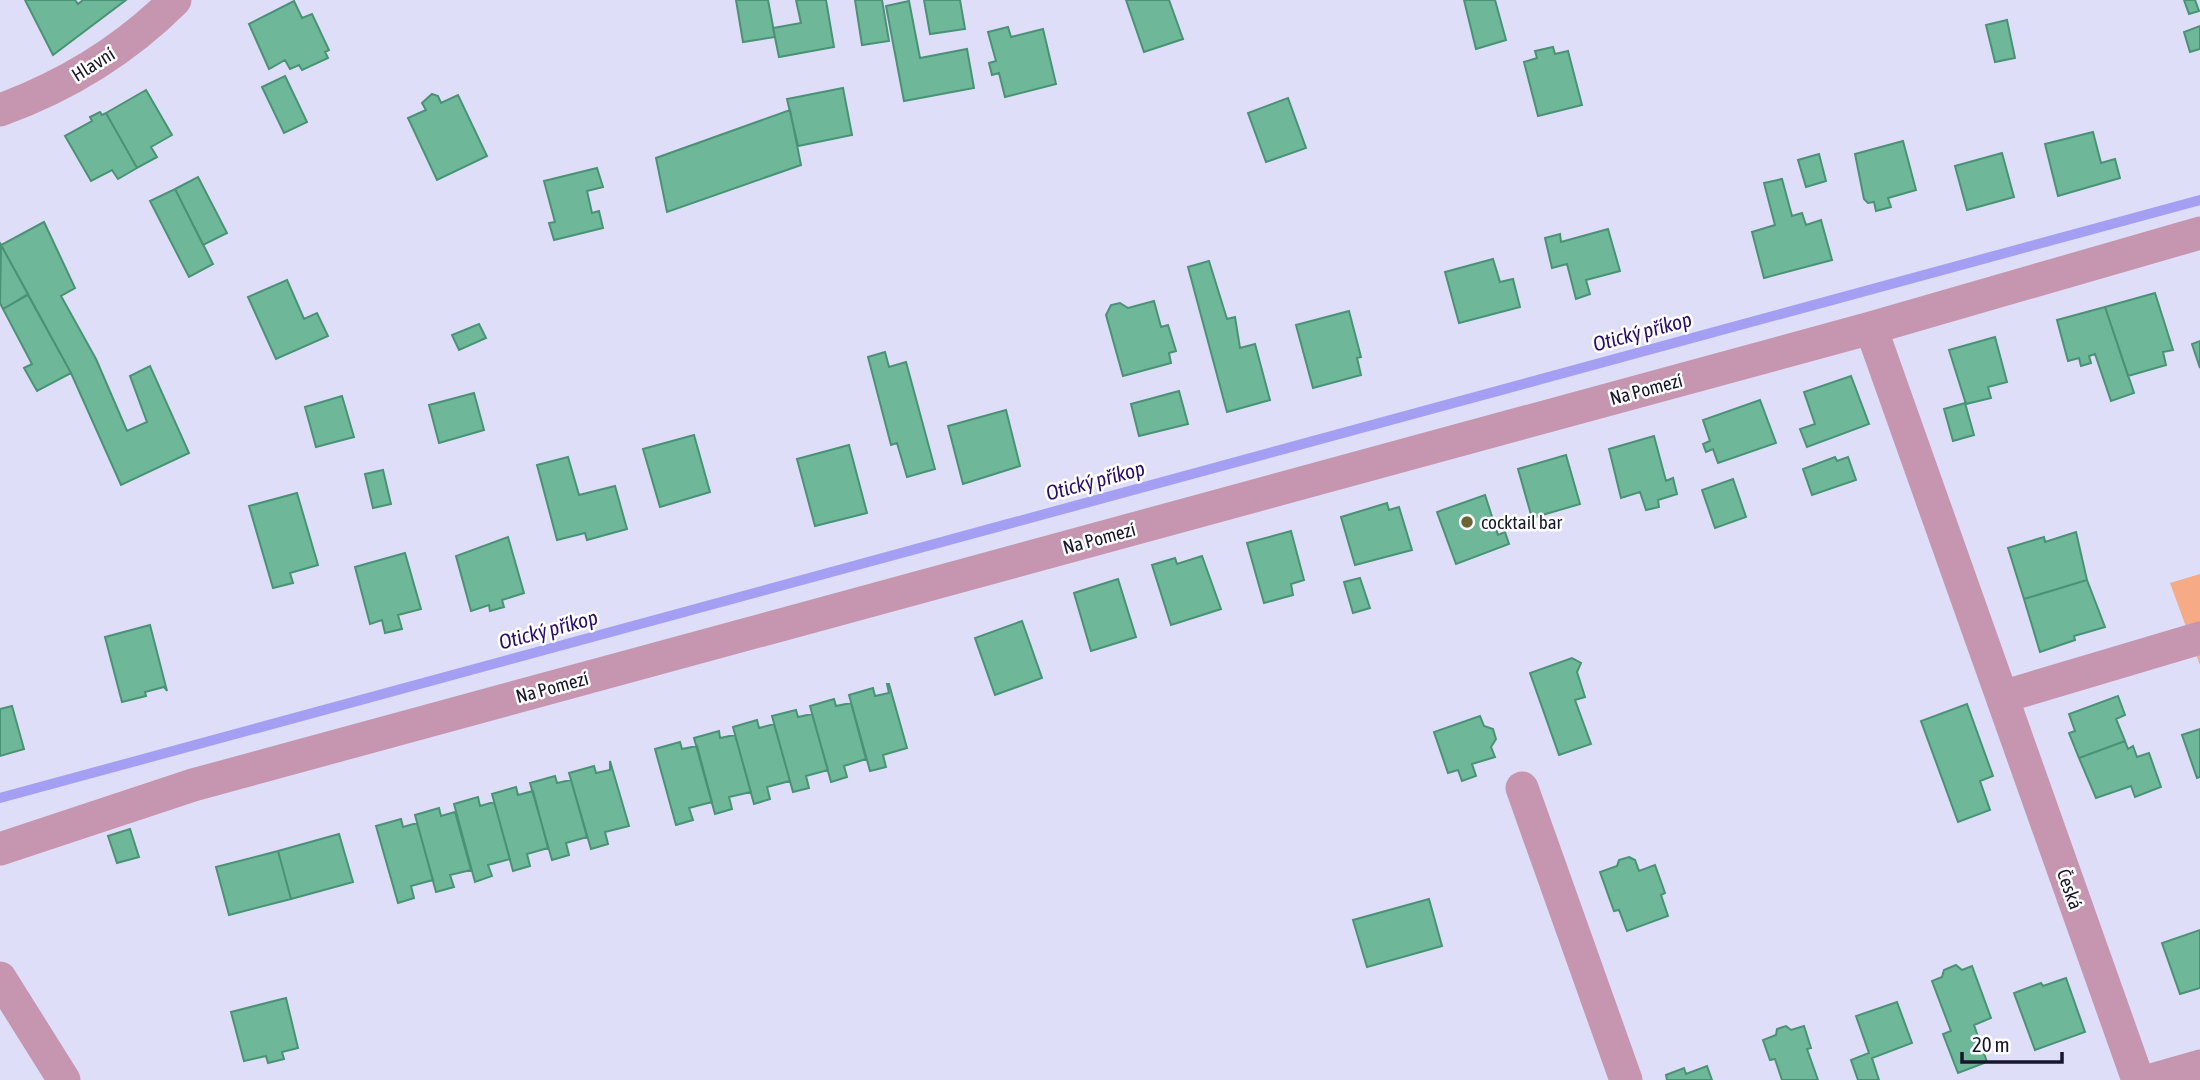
<svg xmlns="http://www.w3.org/2000/svg" width="2200" height="1080" font-family="'Asap Condensed',sans-serif">
  <style>
    .green { fill: #f6aa86 }
    .lines { fill: none; stroke-linecap: round; stroke-linejoin: round }
    .stream { stroke: #a49ff3; stroke-width: 10 }
    .building { fill: #6fb799; stroke: #4a9276; stroke-width: 2 }
    .minor { stroke: #c695af; stroke-width: 33 }
    .poi-dot { fill: #696633; stroke: #fff; stroke-width: 2.5 }
    .labels { text-anchor: middle; dominant-baseline: central; stroke-width: 5; stroke-linejoin: round; paint-order: stroke }
    .street-label { font-size: 19px; fill: #18162c; stroke: #fff }
    .poi-label { font-size: 19px; fill: #18162c; stroke: #fff; text-anchor: start }
    .water-label { font-size: 21px; font-style: italic; fill: #290d6b; stroke: #fff }
  </style>
  <rect width="100%" height="100%" fill="#dedef8"/>
  <path class="green" d="M2200,574V665L2170,583Z"/>
  <g class="lines">
    <path class="stream" d="M0,798L2200,200"/>
  </g>
  <path class="building" d="M25,0H75L78,4L83,0H126L53,55Z
    M736,0H768L775,37L743,42Z
    M796,0H826L834,47L779,57L773,28L801,23Z
    M855,0H882L889,41L862,45Z
    M924,0H960L965,29L930,34Z
    M1126,0H1169L1183,39L1144,52Z
    M1464,0H1495L1506,40L1476,49Z
    M2184,0H2195L2199,11L2189,14Z
    M294,1L302,18L312,14L329,50L325,52L328,58L302,70L299,65L290,69L285,60L269,69L249,24Z
    M909,1L920,58L967,49L974,88L904,101L886,6Z
    M2007,20L2015,58L1995,62L1986,25Z
    M2200,26V49L2190,52L2184,32Z
    M1008,27L1011,37L1043,29L1056,84L1005,97L999,73L992,75L989,63L996,61L988,32Z
    M1553,47L1555,54L1568,51L1582,105L1538,116L1524,62L1537,58L1535,51Z
    M285,76L307,122L284,133L262,87Z
    M843,88L852,135L798,146L787,99Z
    M146,90L172,135L151,147L157,157L137,168L106,113Z
    M432,94L438,96L441,103L458,95L487,156L437,180L408,118L426,110L422,103Z
    M1288,98L1306,148L1266,162L1248,113Z
    M790,110L801,165L667,212L656,158Z
    M100,112L102,115L106,113L137,168L118,179L112,170L91,181L65,136L92,121L90,117Z
    M2093,132L2101,163L2115,159L2120,178L2058,196L2045,144Z
    M1903,141L1916,190L1888,198L1891,207L1876,211L1874,202L1868,203L1864,199L1855,154Z
    M2002,153L2014,197L1967,210L1955,166Z
    M1819,154L1826,181L1806,187L1798,160Z
    M597,168L603,187L587,191L592,213L599,211L603,228L554,240L549,223L555,222L544,181Z
    M198,177L227,233L203,245L175,189Z
    M1782,179L1792,216L1802,213L1806,225L1821,220L1832,260L1764,278L1752,232L1775,225L1764,183Z
    M175,189L213,264L189,277L150,201Z
    M44,222L75,288L61,296L96,359L127,431L147,422L130,376L150,366L189,453L121,485L71,373L1,245Z
    M1608,229L1620,271L1586,280L1590,294L1576,299L1567,264L1552,268L1545,238L1560,234L1561,242Z
    M1,245L28,294L3,309L0,303Z
    M1493,259L1500,282L1513,279L1520,307L1459,323L1445,272Z
    M1209,261L1227,319L1235,317L1240,348L1255,344L1270,400L1227,412L1188,267Z
    M287,280L304,319L317,313L328,336L276,359L248,297Z
    M2155,293L2173,350L2163,352L2166,365L2128,376L2105,307Z
    M28,295L71,373L37,391L24,368L32,364L3,309Z
    M1154,301L1161,327L1168,325L1176,351L1169,353L1171,363L1123,376L1106,315L1111,305L1120,303L1128,308Z
    M2105,307L2134,393L2111,401L2095,354L2089,356L2091,363L2081,366L2079,358L2068,361L2057,320Z
    M1349,311L1361,357L1357,358L1361,375L1313,388L1296,325Z
    M479,324L486,338L459,350L452,335Z
    M1995,337L2007,382L1988,387L1991,398L1966,404L1949,350Z
    M2200,341V368L2192,344Z
    M885,352L889,367L906,362L935,469L907,477L897,443L891,445L868,357Z
    M1851,376L1869,424L1807,447L1800,429L1815,424L1804,392Z
    M1179,391L1188,424L1139,436L1131,404Z
    M474,393L484,430L439,443L429,405Z
    M342,396L354,437L316,447L305,407Z
    M1760,400L1776,443L1718,463L1713,449L1706,452L1703,444L1710,441L1703,420Z
    M1965,403L1974,435L1953,441L1944,409Z
    M1006,410L1020,466L963,484L948,426Z
    M694,435L710,492L660,507L643,449Z
    M1654,436L1666,481L1673,478L1677,494L1658,500L1659,507L1646,510L1640,492L1621,498L1609,449Z
    M849,445L867,513L815,526L797,459Z
    M1566,455L1580,504L1532,518L1518,469Z
    M568,457L579,495L615,486L627,529L587,540L585,533L557,540L537,465Z
    M1835,457L1837,461L1848,457L1856,480L1812,495L1803,469Z
    M383,470L391,504L373,508L365,474Z
    M1733,479L1746,517L1715,528L1702,490Z
    M297,493L318,565L290,573L293,583L273,588L249,506Z
    M1485,495L1498,535L1505,532L1509,544L1456,564L1437,512Z
    M1387,503L1389,510L1399,507L1412,550L1355,565L1341,517Z
    M1291,531L1304,580L1291,584L1293,595L1264,603L1247,543Z
    M2076,532L2087,580L2024,599L2008,548L2044,537L2045,542Z
    M508,537L524,593L502,600L504,607L490,611L489,605L471,611L456,556Z
    M405,553L421,609L398,615L402,629L385,633L382,620L370,624L355,567Z
    M1202,556L1221,609L1171,625L1152,565L1175,558L1177,564Z
    M1360,578L1370,608L1353,613L1344,582Z
    M1118,579L1136,637L1091,651L1074,593Z
    M2087,580L2105,627L2074,636L2075,640L2040,652L2024,599Z
    M1022,621L1042,678L995,695L975,638Z
    M150,625L167,691L164,687L145,692L146,696L122,702L105,637Z
    M1572,658L1581,663L1577,672L1585,697L1575,700L1591,744L1559,755L1530,673Z
    M887,684H889L907,748L883,755L886,767L870,771L849,695L873,688L875,696L889,693Z
    M2118,696L2125,715L2116,719L2125,741L2079,758L2069,733L2075,731L2069,714Z
    M834,699L836,706L851,703L866,759L844,766L847,777L831,782L810,706Z
    M1967,704L1993,776L1980,781L1990,810L1958,822L1921,721Z
    M12,706L24,749L0,756V709Z
    M796,710L798,717L812,714L828,770L806,776L809,788L793,792L772,716Z
    M1480,716L1484,726L1493,729L1496,739L1491,747L1495,757L1472,764L1476,776L1462,781L1458,770L1448,773L1434,732Z
    M757,720L759,728L774,724L790,781L767,787L770,799L754,804L733,727Z
    M2200,729V777L2197,778L2182,735Z
    M719,731L720,738L735,735L751,792L729,797L732,809L715,814L694,738Z
    M2125,741L2128,749L2133,746L2137,757L2149,753L2161,787L2135,797L2131,786L2096,798L2079,758Z
    M680,742L682,749L697,746L712,802L689,808L693,820L676,825L655,749Z
    M610,761L629,826L605,832L608,844L591,849L569,773L594,766L596,773L610,770Z
    M555,776L557,783L571,780L587,837L566,843L569,855L552,860L530,783Z
    M516,787L518,795L533,791L548,848L527,854L530,866L513,871L492,794Z
    M478,797L480,806L494,802L510,859L488,865L492,876L475,882L454,804Z
    M439,808L441,816L455,812L471,870L450,875L454,887L436,892L415,815Z
    M401,819L403,827L417,823L433,880L411,886L414,898L398,903L376,826Z
    M130,829L139,857L117,863L108,836Z
    M339,834L353,882L291,899L278,851Z
    M278,851L291,899L229,915L216,867Z
    M1629,857L1635,860L1639,871L1655,865L1665,893L1661,895L1668,916L1627,931L1619,910L1614,911L1600,872L1617,866L1619,860Z
    M1429,899L1442,946L1367,967L1353,920Z
    M2200,930V988L2180,994L2162,943Z
    M1956,965L1962,970L1972,966L1991,1018L1974,1025L1987,1062L1958,1073L1943,1034L1951,1031L1932,981L1942,977L1944,970Z
    M2066,978L2085,1032L2035,1050L2014,993L2041,983L2043,986Z
    M286,998L298,1048L282,1052L284,1059L268,1063L266,1056L244,1061L231,1012Z
    M1897,1002L1912,1043L1872,1058L1879,1080H1858L1851,1060L1869,1053L1856,1016Z
    M1786,1026L1791,1030L1804,1026L1811,1048L1807,1049L1818,1080H1782L1775,1059L1770,1060L1763,1040L1776,1035L1777,1029Z
    M1707,1066L1712,1080H1667L1666,1075L1684,1068L1686,1074Z"/>
  <g class="lines">
    <path class="minor" d="M0,110C66,86 125,50 175,0
      M1871,328L2138,1080
      M2002,697L2200,638
      M1522,788L1626,1080
      M0,849L193,785L1871,328L2200,233
      M0,978L64,1080
      M2151,1080L2200,1066"/>
  </g>
  <circle class="poi-dot" cx="1467" cy="522" r="7"/>
  <g class="labels">
    <g class="street-label">
      <text transform="translate(93 64) rotate(-32)">Hlavní</text>
      <text transform="translate(1646 389) rotate(-15)">Na Pomezí</text>
      <text transform="translate(1099 538) rotate(-15)">Na Pomezí</text>
      <text transform="translate(552 687) rotate(-15)">Na Pomezí</text>
      <text transform="translate(2070 889) rotate(70)">Česká</text>
    </g>
    <g class="poi-label">
      <text x="1481" y="522">cocktail bar</text>
    </g>
    <g class="water-label">
      <text transform="translate(1642 331) rotate(-15)">Otický příkop</text>
      <text transform="translate(1095 480) rotate(-15)">Otický příkop</text>
      <text transform="translate(548 629) rotate(-15)">Otický příkop</text>
    </g>
  </g>
  <path d="M1962 1052v10h100v-10" fill="none" stroke="#18162c" stroke-width="3.5"/>
  <text x="1972" y="1052" font-size="21" fill="#18162c" stroke="#ffffff" stroke-width="5" paint-order="stroke">20 m</text>
</svg>
